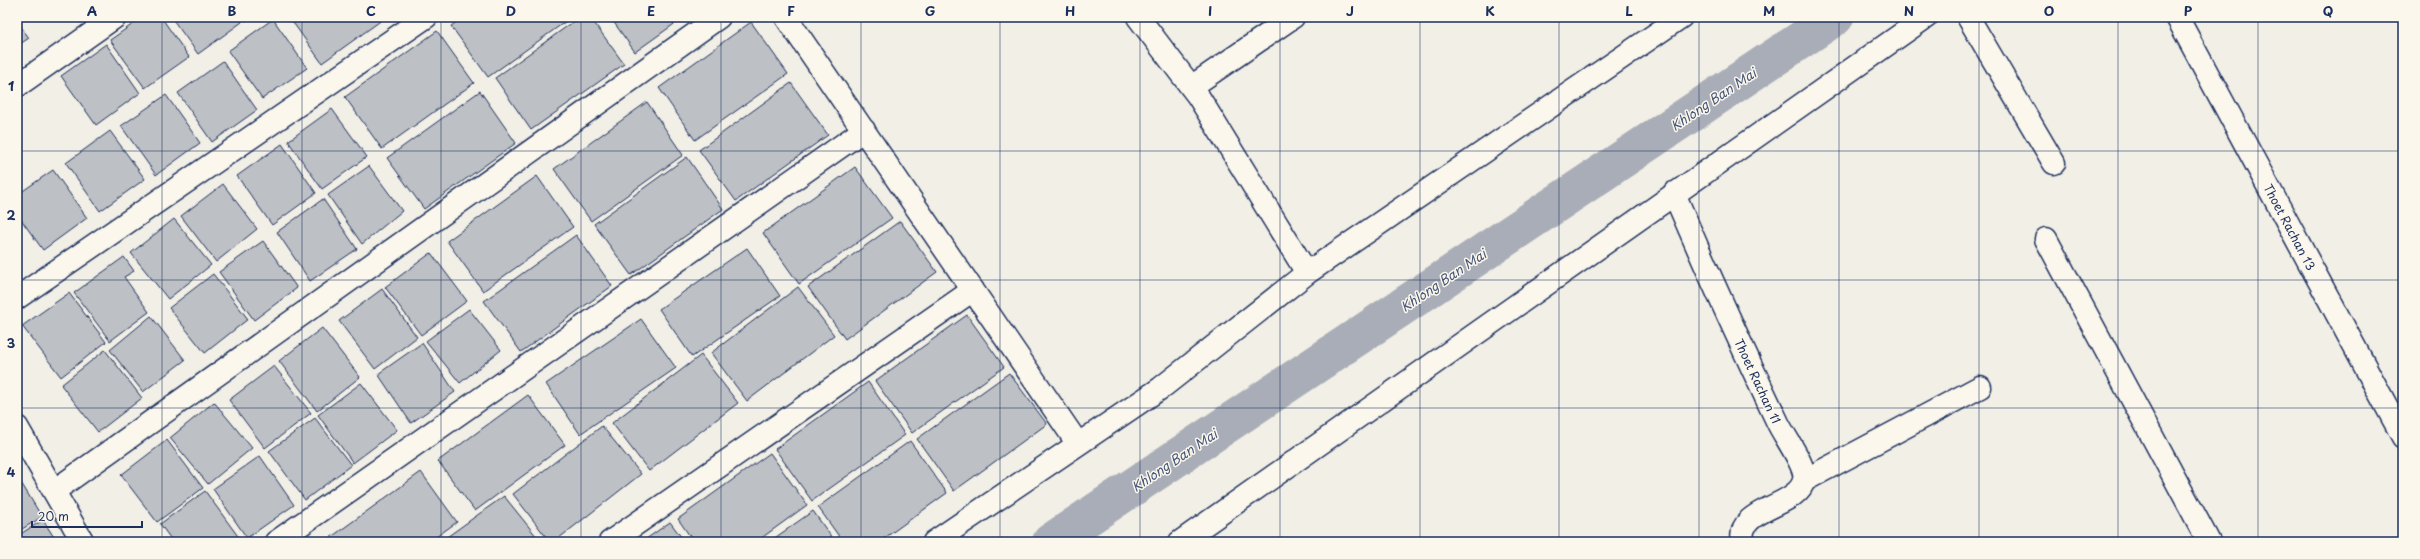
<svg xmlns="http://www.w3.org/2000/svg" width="2420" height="559" font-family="'Playpen Sans',sans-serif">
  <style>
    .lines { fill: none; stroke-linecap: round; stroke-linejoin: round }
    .canal { stroke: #a9adb7; stroke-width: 38 }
    .building { fill: #bdc0c4; stroke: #1b2f5e }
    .street-casing { stroke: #1b2f5e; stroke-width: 25 }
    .street { stroke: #fbf7ec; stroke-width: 22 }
    .grid { fill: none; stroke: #1b2f5e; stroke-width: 1; stroke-opacity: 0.55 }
    .labels { text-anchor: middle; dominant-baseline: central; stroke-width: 3; stroke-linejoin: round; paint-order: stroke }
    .street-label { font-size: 12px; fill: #1b2f5e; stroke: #fbf7ec }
    .water-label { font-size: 13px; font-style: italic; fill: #465579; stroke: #fbf7ec }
    .neatline { fill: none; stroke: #1b2f5e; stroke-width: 1.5 }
    .grid-label { font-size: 13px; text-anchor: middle; font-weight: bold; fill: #1b2f5e }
  </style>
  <rect width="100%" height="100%" fill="#f2efe6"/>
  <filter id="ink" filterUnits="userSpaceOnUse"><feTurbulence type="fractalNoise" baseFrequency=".025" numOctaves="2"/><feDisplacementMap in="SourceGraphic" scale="8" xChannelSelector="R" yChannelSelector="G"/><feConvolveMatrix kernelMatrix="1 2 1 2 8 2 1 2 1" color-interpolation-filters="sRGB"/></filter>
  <g filter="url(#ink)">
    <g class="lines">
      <path class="canal" d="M1051,542L1835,17"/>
    </g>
    <path class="building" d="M143,17H161L189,57L145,88L110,40Z
      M171,17H238L242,22L198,54Z
      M242,17H251L245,21Z
      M289,17H386L322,63Z
      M463,17H572L488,77L451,26Z
      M580,17H590L624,64L531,130L495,78Z
      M610,17H684L635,52Z
      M273,19L307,68L262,99L228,51Z
      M17,21L29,38L17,46Z
      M751,22L788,74L695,140L659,88Z
      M437,31L474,83L382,149L345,97Z
      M106,44L140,93L96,125L61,76Z
      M223,61L257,110L212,142L178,93Z
      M791,83L828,135L736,201L699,150Z
      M480,91L516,143L424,209L387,158Z
      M166,95L200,143L156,175L121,126Z
      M647,102L683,155L591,221L554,169Z
      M332,109L367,157L322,189L288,141Z
      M110,131L145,179L100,211L66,163Z
      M282,144L316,193L272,225L237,176Z
      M687,157L723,209L631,275L594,224Z
      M369,166L402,211L362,244L328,195Z
      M855,167L892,218L799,284L763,233Z
      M53,170L87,218L43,250L17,214V195Z
      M537,176L573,227L483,291L447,241Z
      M223,184L257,229L216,262L181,216Z
      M323,199L357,249L310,281L277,232Z
      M174,219L211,265L168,299L131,253Z
      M900,221L937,272L845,339L808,287Z
      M576,235L612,286L521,352L484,301Z
      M263,241L297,288L254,320L219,272Z
      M747,248L780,296L692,357L659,309Z
      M431,253L467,301L421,335L385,287Z
      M124,257L134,271L124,277L149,312L110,341L74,293Z
      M213,274L248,319L205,353L169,308Z
      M798,287L834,335L747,401L711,353Z
      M382,289L417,337L375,369L339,321Z
      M69,293L106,342L61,377L22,326Z
      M469,309L501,350L460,383L426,341Z
      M967,315L1004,367L912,433L875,381Z
      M151,316L185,360L143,392L110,350Z
      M641,319L676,368L580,434L546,384Z
      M322,328L360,377L317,411L279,361Z
      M422,343L455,392L411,423L378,374Z
      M105,350L142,398L98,432L61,385Z
      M701,355L738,403L649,471L612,423Z
      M274,366L311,413L265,448L229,400Z
      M1009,373L1047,424L954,491L917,439Z
      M868,382L905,435L812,501L775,449Z
      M361,383L397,430L353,463L318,415Z
      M528,395L565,445L475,511L438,461Z
      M214,402L252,448L208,484L170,438Z
      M315,418L351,465L305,500L269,451Z
      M602,426L641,474L554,542H550L513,494Z
      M167,440L203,488L157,522L121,475Z
      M910,441L947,493L879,542H843L818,507Z
      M770,453L807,505L756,542H694L678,519Z
      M260,456L294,505L247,538L213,489Z
      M421,472L457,522L429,542H334L330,538Z
      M17,476L42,517L17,532Z
      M205,491L240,539L235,542H173L160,524Z
      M504,496L541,542H440Z
      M813,511L835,542H769Z
      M43,520L57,542H17V536Z
      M670,522L685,542H642Z"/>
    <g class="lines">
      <g class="street-casing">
        <path id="street" d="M786,17L1078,444
          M1138,17L1198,96L1307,273
          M1968,17L2054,163
          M2177,17L2403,437
          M17,86L115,17
          M1191,87L1293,17
          M1674,193C1707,271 1742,347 1778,423C1784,436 1807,467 1804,480C1798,508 1735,507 1743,542
          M2046,239L2209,542
          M17,298L426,17
          M17,427L83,542
          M1805,480L1980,387
          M54,491L719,17
          M276,542L864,130
          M610,542L973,290
          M934,542L1161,388L1307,273L1681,17
          M1180,542L1926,17"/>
      </g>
      <use href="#street" class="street"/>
    </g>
  </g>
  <path class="grid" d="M162,17V542M302,17V542M441,17V542M581,17V542M721,17V542M861,17V542M1000,17V542M1140,17V542M1280,17V542M1420,17V542M1559,17V542M1699,17V542M1839,17V542M1979,17V542M2118,17V542M2258,17V542M17,151H2403M17,280H2403M17,408H2403"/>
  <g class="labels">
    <g class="street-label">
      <text transform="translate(2290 227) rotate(62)">Thoet Rachan 13</text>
      <text transform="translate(1758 381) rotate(65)">Thoet Rachan 11</text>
    </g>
    <g class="water-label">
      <text transform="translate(1713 99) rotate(-34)">Khlong Ban Mai</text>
      <text transform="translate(1443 280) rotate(-34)">Khlong Ban Mai</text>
      <text transform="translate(1174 460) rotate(-34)">Khlong Ban Mai</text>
    </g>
  </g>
  <rect width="2420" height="559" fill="none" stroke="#fbf7ec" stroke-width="44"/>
  <path d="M32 521v6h110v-6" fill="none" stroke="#1b2f5e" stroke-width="2"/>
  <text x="38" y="521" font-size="12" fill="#1b2f5e" stroke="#fbf7ec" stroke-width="3" paint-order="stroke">20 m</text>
  <rect x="22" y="22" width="2376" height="515" class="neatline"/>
  <g class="grid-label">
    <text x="92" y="16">A</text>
    <text x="232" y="16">B</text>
    <text x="371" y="16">C</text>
    <text x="511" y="16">D</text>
    <text x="651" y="16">E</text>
    <text x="791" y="16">F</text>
    <text x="930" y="16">G</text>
    <text x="1070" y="16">H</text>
    <text x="1210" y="16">I</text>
    <text x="1350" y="16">J</text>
    <text x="1490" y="16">K</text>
    <text x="1629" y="16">L</text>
    <text x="1769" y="16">M</text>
    <text x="1909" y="16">N</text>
    <text x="2049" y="16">O</text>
    <text x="2188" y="16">P</text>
    <text x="2328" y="16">Q</text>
    <text x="11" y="91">1</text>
    <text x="11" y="220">2</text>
    <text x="11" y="348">3</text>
    <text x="11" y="477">4</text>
  </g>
</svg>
